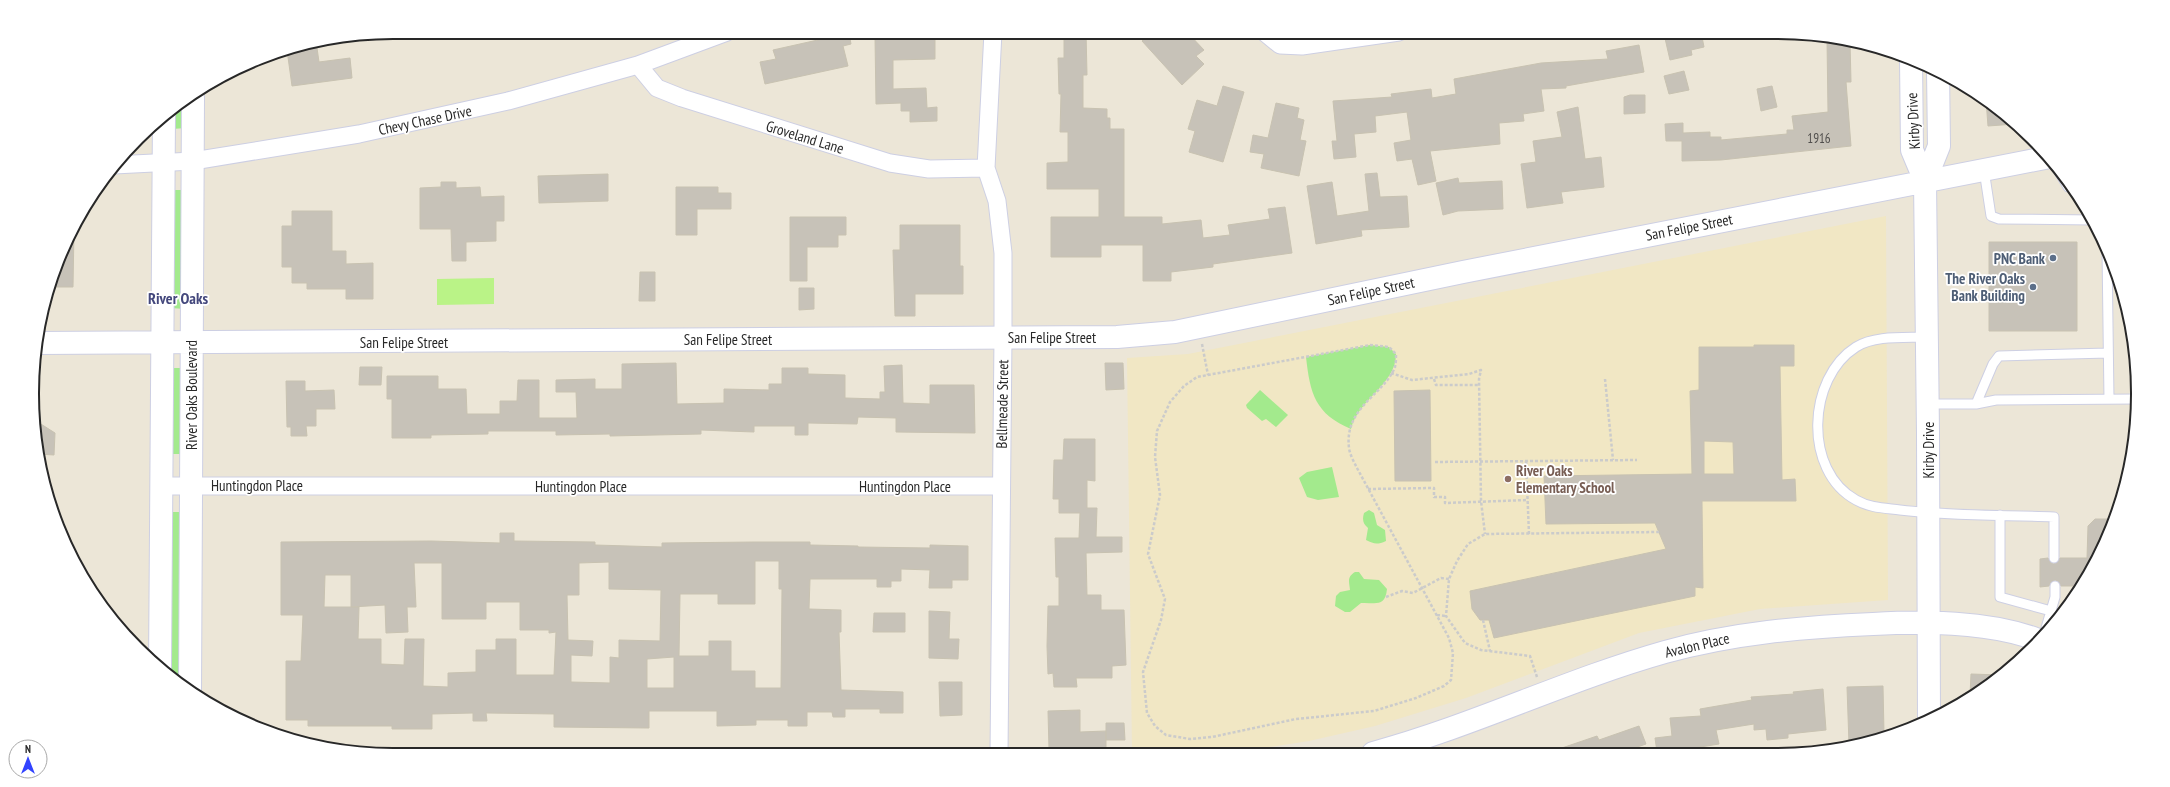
<svg xmlns="http://www.w3.org/2000/svg" width="2170" height="787" font-family="'PT Sans Narrow',sans-serif">
  <style>
    .education { fill: #f1e7c4 }
    .green { fill: #a3ea8d }
    .pitch { fill: #baf387 }
    .building { fill: #c7c2b8; stroke: #c8c2b1; fill-rule: evenodd }
    .lines { fill: none; stroke-linecap: round; stroke-linejoin: round }
    .lane-casing { stroke: #cdcfe3; stroke-width: 11 }
    .street-casing { stroke: #cdcfe3; stroke-width: 19 }
    .secondary-casing { stroke: #cdcfe3; stroke-width: 24 }
    .path { stroke: #cbcbcb; stroke-width: 2.5; stroke-dasharray: 3 2; stroke-linecap: butt }
    .lane { stroke: #fff; stroke-width: 9 }
    .street { stroke: #fff; stroke-width: 17 }
    .secondary { stroke: #fff; stroke-width: 22 }
    .service-dot { fill: #5c6f8a; stroke: #fff; stroke-width: 1.5 }
    .education-dot { fill: #8d6e63; stroke: #fff; stroke-width: 1.5 }
    .labels { text-anchor: middle; dominant-baseline: central; stroke-width: 3.5; stroke-linejoin: round; paint-order: stroke }
    .number-label { font-size: 13px; fill: #504e4c }
    .street-label { font-size: 15px; fill: #282828; stroke: #fff }
    .service-label { font-size: 15px; font-weight: bold; fill: #4e5e75; stroke: #fff; text-anchor: end }
    .education-label { font-size: 15px; font-weight: bold; fill: #785e54; stroke: #fff; text-anchor: start }
    .neighbourhood-label { font-size: 16px; font-weight: bold; fill: #44487d; stroke: #fff }
    .rim { fill: none; stroke: #282828; stroke-width: 2 }
  </style>
  <rect width="100%" height="100%" fill="#ece6d7"/>
  <path class="education" d="M1886,216L1888,600L1760,609L1639,633L1466,698L1375,726L1309,741L1243,751L1132,753L1127,358L1188,354Z"/>
  <path class="green" d="M1278,32H1332L1284,37Z
    M186,102V128L172,129V111Z
    M171,190H186L185,309L171,308Z
    M1370,345L1389,347L1396,354C1396,385 1358,399 1351,429C1315,414 1310,393 1306,357Z
    M173,368H182L185,454H170Z
    M1260,390L1288,415L1276,427L1266,419L1262,421L1247,408L1246,405Z
    M1332,467L1339,497L1318,500L1307,497L1299,478L1307,472Z
    M1369,510L1374,513L1377,525L1385,530L1386,541C1377,545 1374,544 1366,540L1368,528C1363,524 1362,520 1364,513Z
    M170,512H184L185,687L170,676Z
    M1355,572H1359L1364,579L1379,580L1387,589C1385,608 1375,602 1361,603L1350,612H1345L1335,606L1336,596L1340,592L1350,590C1349,581 1347,577 1355,572Z"/>
  <path class="pitch" d="M494,278V304L437,305V279Z"/>
  <path class="building" d="M889,32H935V59L893,60V89L926,88L927,108L937,107V121L910,122V111H901V103L876,104L875,37L889,36Z
    M1064,32H1086L1087,75H1083V108L1107,109V118H1110V129H1124V217H1162V224L1201,220L1203,238L1230,235L1228,225L1270,219L1268,209L1285,207L1292,253L1213,264V267L1171,272V281H1143V245H1101V257H1051V217H1099V189H1047V163L1068,162V132H1060L1061,94H1059L1058,58H1064Z
    M1151,32H1187L1204,50L1196,56L1204,64L1182,85L1142,41Z
    M1671,32H1701L1704,47L1691,50L1692,55L1670,60L1664,34Z
    M849,33L851,44L843,46L848,66L765,84L760,62L776,59L773,50Z
    M1827,39L1850,42L1851,82H1846L1851,146L1721,160L1682,161V141H1666L1665,124L1683,123V133L1710,132V137H1721V140L1787,134V130H1794L1792,116L1828,112Z
    M316,41L319,62L350,58L352,78L292,86L287,50Z
    M1639,45L1644,72L1566,86V88L1541,89L1544,111L1523,114L1524,121L1499,123L1500,144L1430,151L1436,181L1418,185L1412,159L1397,161L1394,143L1411,140L1407,112L1375,116L1376,132L1354,134L1356,157L1334,159L1332,141H1337L1333,101L1392,97L1391,94L1431,89L1432,98L1456,94L1454,79L1541,63L1608,59L1606,51Z
    M1684,71L1689,90L1669,94L1664,76Z
    M1223,86L1244,92L1223,162L1189,152L1195,131L1188,129L1197,100L1217,106Z
    M1772,86L1777,107L1761,111L1757,89Z
    M1630,95H1645V113L1624,114V97Z
    M1986,100L1996,107L2015,124L1988,126Z
    M1276,103L1299,108L1297,118L1304,120L1300,140L1306,141L1299,176L1261,168L1264,154L1250,152L1253,135L1268,138Z
    M1578,107L1585,159L1601,157L1604,187L1561,192L1563,203L1527,208L1521,164L1536,162L1533,141L1562,137L1557,112Z
    M1377,173L1380,197L1407,196L1409,227L1361,230L1362,236L1316,244L1307,186L1332,182L1337,216L1369,211L1365,174Z
    M608,174V201L539,203L538,176Z
    M1458,178L1459,183L1502,181L1503,209L1458,211L1443,215L1436,183Z
    M441,182H456V188L480,187L481,197L504,196V221H496V241L466,242V261H452L451,229H420V188L441,187Z
    M676,187H718V193H731V209H697V235H676Z
    M292,211H332V251H346V264L373,263V299H346V289H307V283H292V267H282V226H292Z
    M790,217H846V235H838V247H807V281H790Z
    M900,225H960V266H963V294H915V316H895L893,250H900Z
    M72,230H74L73,287H53Z
    M1989,242H2077V331H1989Z
    M640,272H655V301H639Z
    M799,288H814V309L799,310Z
    M1754,345H1794V366H1780L1782,480L1795,479L1796,501H1702L1703,588L1695,587V596L1494,638L1489,620H1480L1472,609L1470,591L1666,549L1655,523L1546,524L1544,476L1692,474L1690,391L1699,390V347H1754ZM1704,441L1733,442L1734,474H1704Z
    M676,363L677,404L724,403V389L769,390V384H782V368H808V374L845,375V398L880,399V392H885L884,366L902,365L903,403L930,404V385H974L975,433L896,432V418L858,417L857,424L808,423V435H795V426H754V432L701,430V434L610,436V434L556,435V431H488V434L431,435V438H392V399H387V376H438V389H466L467,414H500V401H517L518,380H539V418H577L576,392H556V380L595,379V389H622V364Z
    M1105,363H1123L1124,389L1106,390Z
    M360,367H382L381,385H359Z
    M286,381H305V391L334,390L335,409H316V426H306L307,436H291V427H287Z
    M1430,390L1431,481H1395L1394,391Z
    M33,419L55,433L54,455L39,454Z
    M1064,439H1095V481L1087,480V508H1097L1096,537H1122V552L1086,553L1087,595H1101V610H1124L1126,665L1112,666V678H1076L1077,687H1054L1053,673L1048,674L1047,646L1048,606H1059V577H1056L1055,538H1079L1080,513H1059V499H1053L1054,460H1063Z
    M2095,519H2112L2089,574L2080,586H2061L2058,581L2055,580L2050,583L2049,586L2040,587V559L2048,558L2051,563L2054,564L2060,558H2087L2088,526Z
    M500,533H514V541L595,542V545L662,547V543L754,542H810V545L858,546V547L930,548V545L968,546V580H952V588H929L930,570L901,569V581H891V587H877V579H810L809,609L841,610V632H839L841,690L903,692V713H880V709H845V717H833L832,712H807V726H788V720H756V725L717,726V711H649V728L554,727V714L486,713L487,721H473V713L432,714V729H392V726H308V720H286V661H301L303,615H281V542L431,541L500,543ZM755,561H779V589H782L781,688H755V671H731V641H709V656H679L680,594H718V604H755ZM609,562V589L661,590L660,641L619,640V658L610,657V683L571,682V655L592,656L593,641L568,640L567,595H579V563ZM414,563H442V619H486V602H520V630H549V633L556,632L554,675H516V639H496V650H476V672L448,673V687L423,686L424,639H405L404,665L381,664V639H358L359,607H324L325,575H351V607L385,605L386,633L408,632L407,607H416ZM674,657V688H647V659Z
    M929,611L950,612L949,639H959L958,659L929,658Z
    M874,613H905V632H873Z
    M1971,674L2000,675L1970,695Z
    M939,682H962V715L940,716Z
    M1883,686L1884,734L1849,744L1847,687Z
    M1823,689L1826,730L1788,734V738L1767,740L1766,729L1754,730V724L1716,730L1719,744L1688,749V752H1657L1655,738L1672,736L1670,718L1701,716L1700,709L1752,700L1751,697L1794,694L1793,692Z
    M1080,710V732L1106,731V748L1049,749L1048,711Z
    M1106,723H1124L1125,740H1106Z
    M1639,726L1646,744L1623,752H1556V750L1597,736L1599,740Z"/>
  <g class="lines">
    <g class="lane-casing">
      <path id="lane" d="M2055,165L2068,187H2071
        M1984,170L1991,216L1999,219L2093,220
        M2107,251L2109,399
        M1927,337C1905,338 1875,335 1856,347C1807,378 1803,471 1856,500C1870,508 1884,508 1900,510C1951,516 2002,515 2054,517V558
        M1928,404H1976L1996,400L2137,399
        M1976,404L1993,364L1999,356L2108,353
        M2000,515V597L2051,611
        M2046,628L2055,597V586"/>
    </g>
    <g class="street-casing">
      <path id="street" d="M993,32L986,168L997,201L1003,253V337L999,754
        M1264,32L1280,45L1302,46L1399,32
        M638,65L657,88L682,98L890,163L929,169L986,168
        M114,165L193,161L359,134L508,101L638,65L727,32
        M161,486H1001"/>
    </g>
    <g class="secondary-casing">
      <path id="secondary" d="M1911,60L1912,150L1925,181L1928,433L1929,720
        M1925,181L1939,146L1938,70
        M36,343L1117,337L1175,332L1463,272L2050,157
        M160,668L164,116
        M190,692L193,98
        M1373,753C1473,726 1566,680 1665,652C1733,633 1803,627 1873,624C1925,621 1987,621 2036,639"/>
    </g>
    <path class="path" d="M1202,344L1208,375
      M1370,345L1389,347L1396,354C1396,358 1396,363 1395,367C1384,395 1344,407 1349,448C1350,455 1354,462 1357,468L1449,638L1453,653L1451,680L1444,686L1416,698L1374,711L1296,719L1212,737L1190,739L1166,735L1155,726L1147,713L1143,672L1161,620L1165,599L1148,554L1160,495L1155,457L1157,431L1170,402L1184,386L1197,377Z
      M1391,373L1412,380L1469,374L1481,370L1479,379L1481,501L1485,534
      M1434,379L1436,385H1479
      M1605,379L1613,460
      M1526,461L1529,534
      M1435,462L1637,460
      M1368,489L1434,488V497H1445V503L1528,500
      M1386,597L1402,591L1413,593L1441,578L1449,579
      M1437,615L1446,616
      M1483,620L1490,651
      M1537,677L1530,656L1481,650L1465,643L1446,616L1449,579L1457,561L1468,544L1485,534L1659,532"/>
    <use href="#lane" class="lane"/>
    <use href="#street" class="street"/>
    <use href="#secondary" class="secondary"/>
  </g>
  <g class="service-dot">
    <circle cx="2053" cy="258" r="4"/>
    <circle cx="2033" cy="287" r="4"/>
  </g>
  <circle class="education-dot" cx="1508" cy="479" r="4"/>
  <g class="labels">
    <g class="number-label">
      <text x="1819" y="138">1916</text>
    </g>
    <g class="street-label">
      <text transform="translate(425 120) rotate(-12)">Chevy Chase Drive</text>
      <text transform="translate(1913 121) rotate(-93)">Kirby Drive</text>
      <text transform="translate(805 137) rotate(17)">Groveland Lane</text>
      <text transform="translate(1689 227) rotate(-11)">San Felipe Street</text>
      <text transform="translate(1371 291) rotate(-12)">San Felipe Street</text>
      <text x="1052" y="337">San Felipe Street</text>
      <text x="728" y="339">San Felipe Street</text>
      <text x="404" y="342">San Felipe Street</text>
      <text transform="translate(191 395) rotate(-90)">River Oaks Boulevard</text>
      <text transform="translate(1002 404) rotate(-89)">Bellmeade Street</text>
      <text transform="translate(1928 450) rotate(-90)">Kirby Drive</text>
      <text x="257" y="485">Huntingdon Place</text>
      <text x="581" y="486">Huntingdon Place</text>
      <text x="905" y="486">Huntingdon Place</text>
      <text transform="translate(1697 645) rotate(-13)">Avalon Place</text>
    </g>
    <g class="service-label">
      <text x="2045" y="258">PNC Bank</text>
      <text x="2025" y="278">The River Oaks<tspan x="2025" dy="17">Bank Building</tspan></text>
    </g>
    <g class="education-label">
      <text x="1516" y="470">River Oaks<tspan x="1516" dy="17">Elementary School</tspan></text>
    </g>
    <g class="neighbourhood-label">
      <text x="178" y="298">River Oaks</text>
    </g>
  </g>
  <path d="M0 0H2170V787H0ZM393 39H1777A354 354 0 0 1 2131 393V394A354 354 0 0 1 1777 748H393A354 354 0 0 1 39 394V393A354 354 0 0 1 393 39Z" fill="#fff" fill-rule="evenodd"/>
  <path class="rim" d="M393 39H1777A354 354 0 0 1 2131 393V394A354 354 0 0 1 1777 748H393A354 354 0 0 1 39 394V393A354 354 0 0 1 393 39Z"/>
  <g transform="translate(28 759)"><circle r="19" fill="#ffffff" stroke="#a9a9a9"/>
  <path d="M0-3L7 15L0 10L-7 15Z" fill="#3243ff"/>
  <text y="-6" font-size="11" font-weight="bold" text-anchor="middle" fill="#282828">N</text>
  </g>
</svg>
